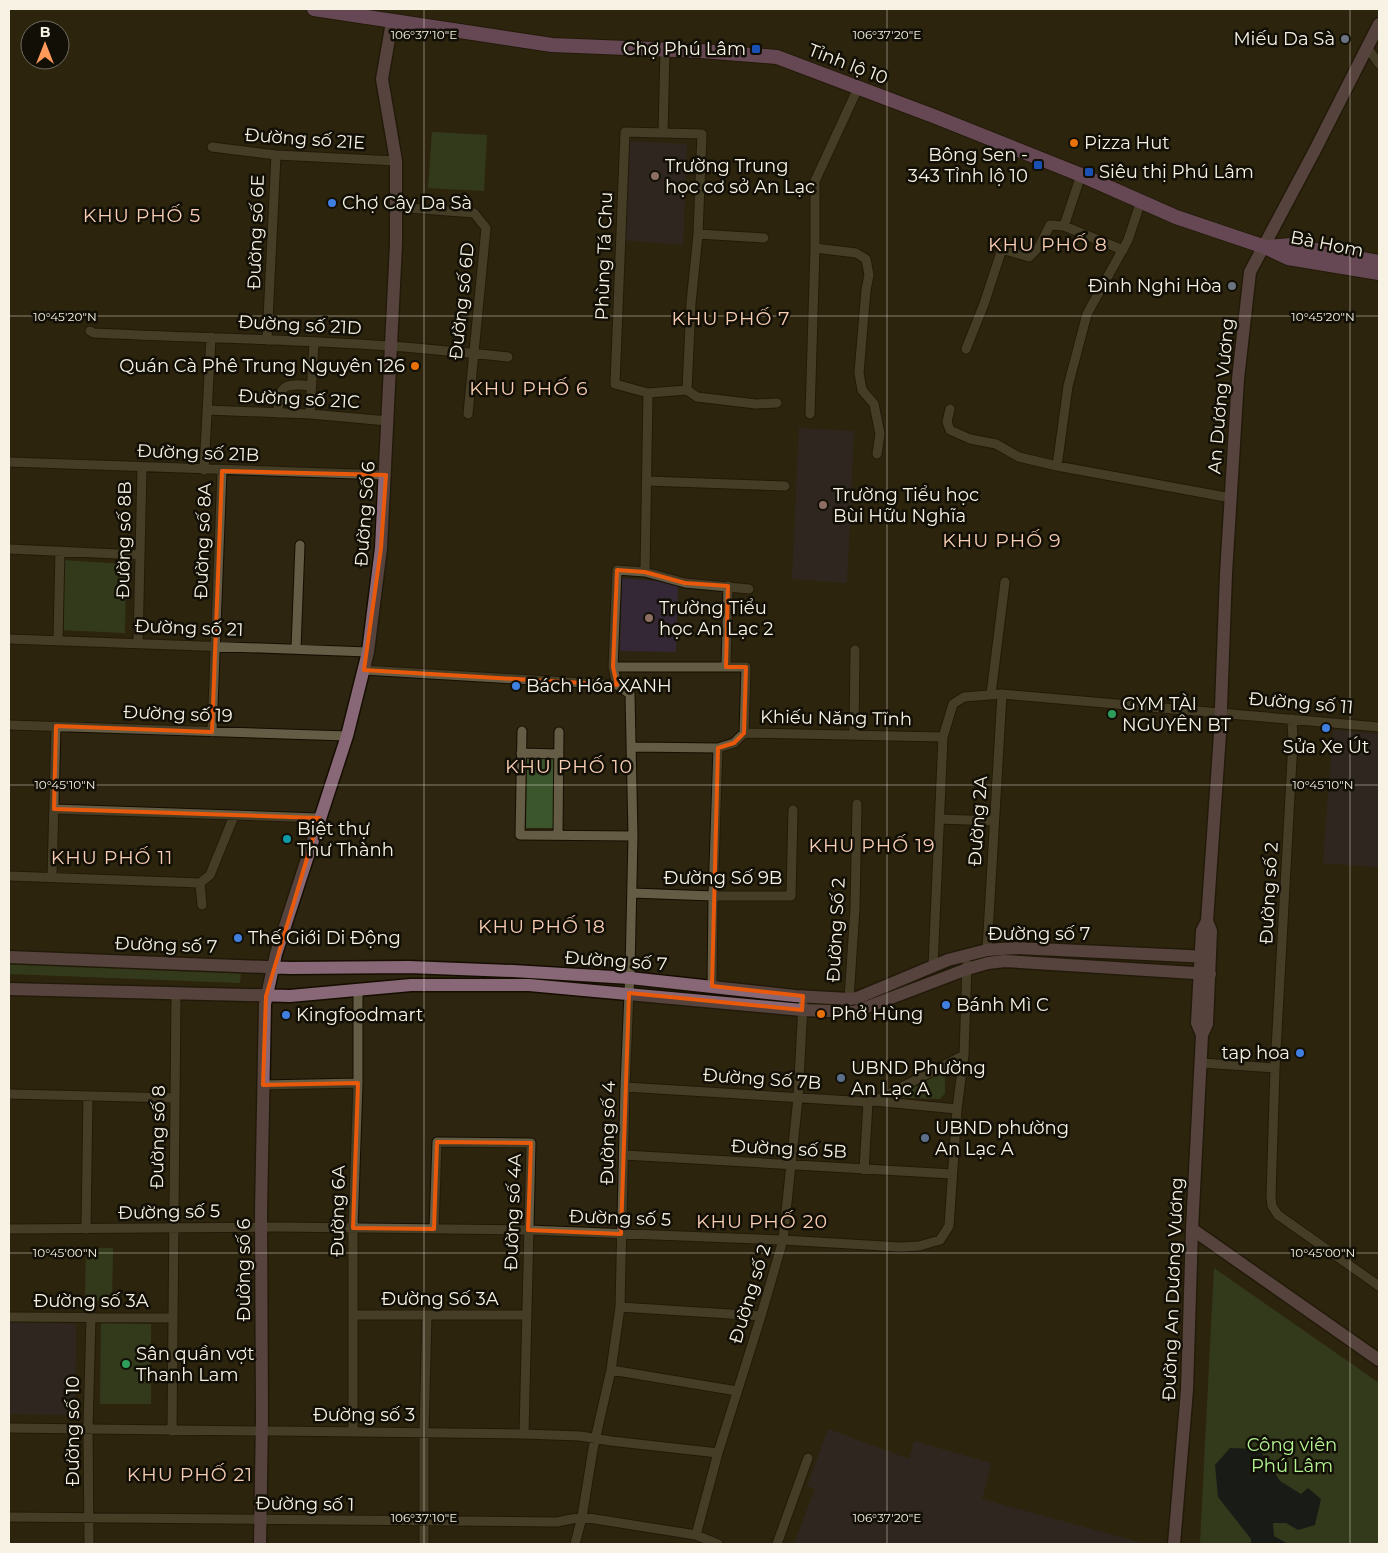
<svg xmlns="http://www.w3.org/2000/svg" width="1388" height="1553" font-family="Montserrat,sans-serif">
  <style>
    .education { fill: #342836 }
    .green { fill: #3b552d }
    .water { fill: #011022 }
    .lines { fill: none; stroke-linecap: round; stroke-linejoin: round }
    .street-casing { stroke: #150e00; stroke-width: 11 }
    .secondary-casing { stroke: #150e00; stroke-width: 15 }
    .primary-casing { stroke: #150e00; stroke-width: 16 }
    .street { stroke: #655c45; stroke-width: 9 }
    .secondary { stroke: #886877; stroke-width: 12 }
    .primary { stroke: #ab74a8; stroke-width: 14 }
    .marked { fill: none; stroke: #e8590c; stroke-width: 4; stroke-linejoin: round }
    .ticks { fill: none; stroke: #f7f2e4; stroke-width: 1; stroke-opacity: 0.45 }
    .worship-dot { fill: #6b7280; stroke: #120f06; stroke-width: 2 }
    .transit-dot { fill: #1a4fb4; stroke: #120f06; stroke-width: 2 }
    .food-dot { fill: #e8710a; stroke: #120f06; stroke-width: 2 }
    .education-dot { fill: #8d6e63; stroke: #120f06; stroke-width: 2 }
    .shop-dot { fill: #3f7fe0; stroke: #120f06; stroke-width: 2 }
    .leisure-dot { fill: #2e9e5b; stroke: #120f06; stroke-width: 2 }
    .culture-dot { fill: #0f9aa8; stroke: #120f06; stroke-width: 2 }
    .service-dot { fill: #5c6f8a; stroke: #120f06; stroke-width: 2 }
    .labels { text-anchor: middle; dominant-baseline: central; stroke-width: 5; stroke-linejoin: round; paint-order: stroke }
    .poi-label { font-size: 18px; fill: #f7f2e4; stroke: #120f06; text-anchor: start }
    .street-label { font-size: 18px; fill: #f7f2e4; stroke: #120f06 }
    .park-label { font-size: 18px; fill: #b5f693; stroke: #120f06 }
    .neighbourhood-label { font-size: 19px; letter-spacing: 1px; fill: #f9cdb4; stroke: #120f06 }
    .ticks-label { font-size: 12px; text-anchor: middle; fill: #f7f2e4; stroke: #120f06; stroke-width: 5; stroke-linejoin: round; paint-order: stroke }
  </style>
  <rect width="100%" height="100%" fill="#2d250f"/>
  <path class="education" d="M627,141L687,144L683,245L622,240Z
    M799,428L854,431L847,583L792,579Z
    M622,578L678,583L676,652L620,651Z
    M1333,730L1379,734V867L1323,863Z
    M9,1322L76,1324L75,1415L9,1414Z
    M828,1429L909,1459L914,1441L991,1463L982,1499L1146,1544H794L815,1489L807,1486Z"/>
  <path class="green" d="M432,132L487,135L484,191L428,188Z
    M61,560L126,564L125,633L60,630Z
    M527,759H554L553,828H526Z
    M9,962L241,972L240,983L9,974Z
    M941,1069L945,1072V1093L940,1099L890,1097Z
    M86,1248H113L112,1301H85Z
    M1214,1268L1379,1383V1544H1200Z
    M101,1323L151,1324V1404H100Z"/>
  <path class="water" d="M1230,1448L1259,1449L1280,1481L1301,1494L1308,1488L1321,1499L1315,1525L1298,1530L1286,1523H1273L1274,1536L1288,1544H1251V1539L1218,1497L1215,1465Z"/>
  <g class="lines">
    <g class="street-casing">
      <path id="street" d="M1367,47L1379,64
        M212,147L276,155L396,161
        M396,207L474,213L486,228L468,414
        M1064,226L1123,250
        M698,234L764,238
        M815,248L856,253L866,259L869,275L866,290L859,373L862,390L874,404L880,434L877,454
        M90,331L94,333C193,338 292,339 390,346C430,349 469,353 508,357
        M267,340L276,155
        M966,349L984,304L1002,249L1029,257L1039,247L1050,225L1064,226L1081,175
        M687,390L697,397L756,404L777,403
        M648,393L687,390L691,303L698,234L702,134L663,133
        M950,409L947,422L950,430L970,439L996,444L1019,457L1057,466L1231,498
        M208,410L310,414L388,421
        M278,413C279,384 284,383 311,386
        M310,414L314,342
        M810,414L815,248V181L858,88
        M9,462L386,475
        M1057,466L1068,386L1087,314L1128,240L1141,201
        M204,470L211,337
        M647,481L785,486
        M9,549L140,555
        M645,572L685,583L749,589
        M9,639L368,652
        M58,639L60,551
        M138,643L142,468
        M296,648L300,545
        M613,667H746L744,733
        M726,667L728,586
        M364,670L617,685L630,694L633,836L630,970L625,1087L620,1307L611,1370L593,1449L582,1517L575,1544
        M617,685L613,667L617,570L645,572L648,393L615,384L625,132L663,133L665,50
        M991,694L1005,582
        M1292,719L1293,741L1275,1068L1271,1196L1272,1206L1278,1215L1379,1286
        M9,725L347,736
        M522,731L520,835L633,836
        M212,732L222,471
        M854,734L855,650
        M632,747L718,748L734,743L744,733L943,737
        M521,753L559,754
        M54,809L319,818
        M940,819L994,821
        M558,835L559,732
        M9,876L200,883L210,875L234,816
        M52,877L56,726
        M200,883L202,905
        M632,893L713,896H791L793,810
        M987,950L1002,694
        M933,966L943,737L953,704L964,697L1002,694L1379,727
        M712,986L713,896L718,748
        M849,999L855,908L857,804
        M1202,1063L1275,1068
        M263,1085L358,1083
        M625,1087L868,1102L874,1101L957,1109
        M9,1094L175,1098
        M875,1101L964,1055
        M624,1155L952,1174
        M864,1170L868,1102
        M9,1229L277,1227L528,1230L783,1240L900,1247L919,1246L940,1240L949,1226L957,1109L964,1055L967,964
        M86,1229L88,1096
        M434,1229L437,1142L531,1143L524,1434
        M620,1307L761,1316
        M353,1315H526
        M9,1317L173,1318
        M611,1370L737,1391
        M9,1428L524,1434L580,1436L611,1441L718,1453
        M172,1431L176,994
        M353,1432V1228L358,1083V990
        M9,1517L557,1522L582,1517L696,1535L718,1544
        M696,1535L718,1453L761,1316L783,1240L798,1098L803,1004
        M89,1544L88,1428L91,1317
        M424,1544V1432L427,1315
        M777,1544L808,1458"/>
    </g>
    <g class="secondary-casing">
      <path id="secondary" d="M9,957L290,968L409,967L513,971L630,978L795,996L849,999L857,998L948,960L987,950L1014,948L1210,957
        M9,989L290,996L411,985H529L802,1010L854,1012L967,969L988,963L1005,961L1210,974
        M1202,1035L1197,1023L1202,931L1207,921
        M1192,1229L1379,1360
        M260,1544L262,1417L261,1212L265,1004L276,954L347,736L368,652L381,548L396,244V161L382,79L392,22
        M1174,1544L1187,1390L1192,1229L1202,1035L1207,1024L1211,931L1207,921L1220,734L1226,574L1238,379L1250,272L1315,150L1379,24"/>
    </g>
    <g class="primary-casing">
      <path id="primary" d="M314,9L552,45L701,51L777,57L936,117L1081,175L1176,217L1265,247L1288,258L1379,273
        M1266,247L1291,245L1379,262"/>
    </g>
    <use href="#street" class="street"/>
    <use href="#secondary" class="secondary"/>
    <use href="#primary" class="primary"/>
  </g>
  <path d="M0 0H1388V1553H0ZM222,471L386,475L381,548L364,670L617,685L613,667L617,570L645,572L685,583L728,586L726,667H746L744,733L734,743L718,748L712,986L803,996L802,1010L629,993L621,1234L528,1230L531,1143L437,1142L434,1229L353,1228L358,1083L263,1085L266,996L319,818L54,809L56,726L212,732Z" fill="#2d250f" fill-opacity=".55" fill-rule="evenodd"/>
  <path class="marked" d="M222,471L386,475L381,548L364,670L617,685L613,667L617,570L645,572L685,583L728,586L726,667H746L744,733L734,743L718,748L712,986L803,996L802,1010L629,993L621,1234L528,1230L531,1143L437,1142L434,1229L353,1228L358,1083L263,1085L266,996L319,818L54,809L56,726L212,732Z"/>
  <path class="ticks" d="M424,9V1544M887,9V1544M1350,9V1544M9,316H1379M9,785H1379M9,1253H1379"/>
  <g class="worship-dot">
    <circle cx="1345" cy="39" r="5"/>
    <circle cx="1232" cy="286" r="5"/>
  </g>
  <g class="transit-dot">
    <rect x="751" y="44" width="10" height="10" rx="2.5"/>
    <rect x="1033" y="160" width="10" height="10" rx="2.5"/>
    <rect x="1084" y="167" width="10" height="10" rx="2.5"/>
  </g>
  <g class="food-dot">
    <circle cx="1074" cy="143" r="5"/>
    <circle cx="415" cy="366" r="5"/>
    <circle cx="821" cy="1014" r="5"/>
  </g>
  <g class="education-dot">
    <circle cx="655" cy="176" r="5"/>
    <circle cx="823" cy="505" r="5"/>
    <circle cx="649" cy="618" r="5"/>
  </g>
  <g class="shop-dot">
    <circle cx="332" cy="203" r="5"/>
    <circle cx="516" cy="686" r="5"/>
    <circle cx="1326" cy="728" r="5"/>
    <circle cx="238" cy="938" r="5"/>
    <circle cx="946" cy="1005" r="5"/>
    <circle cx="286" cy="1015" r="5"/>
    <circle cx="1300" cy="1053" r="5"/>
  </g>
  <g class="leisure-dot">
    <circle cx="1112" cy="714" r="5"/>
    <circle cx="126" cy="1364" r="5"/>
  </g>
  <circle class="culture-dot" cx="287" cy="839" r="5"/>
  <g class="service-dot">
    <circle cx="841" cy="1078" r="5"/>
    <circle cx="925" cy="1138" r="5"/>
  </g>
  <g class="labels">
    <g class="poi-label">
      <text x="1335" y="39" text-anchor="end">Miếu Da Sà</text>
      <text x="746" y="49" text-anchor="end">Chợ Phú Lâm</text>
      <text x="1084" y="143">Pizza Hut</text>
      <text x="1028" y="155" text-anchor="end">Bông Sen -<tspan x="1028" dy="21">343 Tỉnh lộ 10</tspan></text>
      <text x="665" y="166">Trường Trung<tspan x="665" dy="21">học cơ sở An Lạc</tspan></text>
      <text x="1099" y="172">Siêu thị Phú Lâm</text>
      <text x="342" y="203">Chợ Cây Da Sà</text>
      <text x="1222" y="286" text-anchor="end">Đình Nghi Hòa</text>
      <text x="405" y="366" text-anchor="end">Quán Cà Phê Trung Nguyên 126</text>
      <text x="833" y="495">Trường Tiểu học<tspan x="833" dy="21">Bùi Hữu Nghĩa</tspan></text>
      <text x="659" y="608">Trường Tiểu<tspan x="659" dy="21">học An Lạc 2</tspan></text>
      <text x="526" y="686">Bách Hóa XANH</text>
      <text x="1122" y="704">GYM TÀI<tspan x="1122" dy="21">NGUYÊN BT</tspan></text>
      <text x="1326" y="747" text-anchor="middle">Sửa Xe Út</text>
      <text x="297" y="829">Biệt thự<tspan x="297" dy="21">Thư Thành</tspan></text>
      <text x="248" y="938">Thế Giới Di Động</text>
      <text x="956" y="1005">Bánh Mì C</text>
      <text x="831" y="1014">Phở Hùng</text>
      <text x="296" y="1015">Kingfoodmart</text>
      <text x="1290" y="1053" text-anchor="end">tap hoa</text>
      <text x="851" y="1068">UBND Phường<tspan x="851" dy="21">An Lạc A</tspan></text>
      <text x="935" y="1128">UBND phường<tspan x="935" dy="21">An Lạc A</tspan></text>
      <text x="136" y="1354">Sân quần vợt<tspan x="136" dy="21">Thanh Lam</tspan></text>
    </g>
    <g class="street-label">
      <text transform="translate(848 64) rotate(21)">Tỉnh lộ 10</text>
      <text transform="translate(305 139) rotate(4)">Đường số 21E</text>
      <text transform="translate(256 232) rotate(-88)">Đường số 6E</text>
      <text transform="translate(1327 244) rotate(11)">Bà Hom</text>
      <text transform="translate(604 256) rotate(-88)">Phùng Tá Chu</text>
      <text transform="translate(462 301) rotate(-84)">Đường số 6D</text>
      <text transform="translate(300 325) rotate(3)">Đường số 21D</text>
      <text transform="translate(1221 396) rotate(-85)">An Dương Vương</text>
      <text transform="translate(299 399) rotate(3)">Đường số 21C</text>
      <text transform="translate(198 453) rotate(2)">Đường số 21B</text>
      <text transform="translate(365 514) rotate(-86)">Đường Số 6</text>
      <text transform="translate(124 540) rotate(-89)">Đường số 8B</text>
      <text transform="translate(203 541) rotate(-88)">Đường số 8A</text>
      <text transform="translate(189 628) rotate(2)">Đường số 21</text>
      <text transform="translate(1301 703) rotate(5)">Đường số 11</text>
      <text transform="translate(178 714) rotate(2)">Đường số 19</text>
      <text transform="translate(836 718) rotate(1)">Khiếu Năng Tĩnh</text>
      <text transform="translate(978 821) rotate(-86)">Đường 2A</text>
      <text x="723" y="878">Đường Số 9B</text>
      <text transform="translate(1269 893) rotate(-87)">Đường số 2</text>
      <text transform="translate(836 930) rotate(-87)">Đường Số 2</text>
      <text x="1039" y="934">Đường số 7</text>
      <text transform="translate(166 945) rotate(2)">Đường số 7</text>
      <text transform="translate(616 961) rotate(4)">Đường số 7</text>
      <text transform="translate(762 1079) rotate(4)">Đường Số 7B</text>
      <text transform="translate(608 1133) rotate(-89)">Đường số 4</text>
      <text transform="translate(158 1137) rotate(-89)">Đường số 8</text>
      <text transform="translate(789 1149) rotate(3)">Đường số 5B</text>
      <text transform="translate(338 1211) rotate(-89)">Đường 6A</text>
      <text transform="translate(169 1212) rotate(-1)">Đường số 5</text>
      <text transform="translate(513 1212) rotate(-88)">Đường số 4A</text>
      <text transform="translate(620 1218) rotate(2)">Đường số 5</text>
      <text transform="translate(244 1270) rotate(-90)">Đường số 6</text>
      <text transform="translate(1173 1289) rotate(-88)">Đường An Dương Vương</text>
      <text transform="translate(750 1294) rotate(-73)">Đường số 2</text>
      <text x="440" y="1299">Đường Số 3A</text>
      <text x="91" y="1301">Đường số 3A</text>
      <text x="364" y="1415">Đường số 3</text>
      <text transform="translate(73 1431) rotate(-90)">Đường số 10</text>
      <text transform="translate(305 1504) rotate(1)">Đường số 1</text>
    </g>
    <g class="park-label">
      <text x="1292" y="1445">Công viên<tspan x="1292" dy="21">Phú Lâm</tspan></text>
    </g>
    <g class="neighbourhood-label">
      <text x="142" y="215">KHU PHỐ 5</text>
      <text x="1048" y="244">KHU PHỐ 8</text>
      <text x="731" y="318">KHU PHỐ 7</text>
      <text x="529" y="388">KHU PHỐ 6</text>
      <text x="1002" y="540">KHU PHỐ 9</text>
      <text x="569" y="766">KHU PHỐ 10</text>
      <text x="872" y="845">KHU PHỐ 19</text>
      <text x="112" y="857">KHU PHỐ 11</text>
      <text x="542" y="926">KHU PHỐ 18</text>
      <text x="762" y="1221">KHU PHỐ 20</text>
      <text x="190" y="1474">KHU PHỐ 21</text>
    </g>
  </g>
  <g class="ticks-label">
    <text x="424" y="39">106°37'10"E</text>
    <text x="887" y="39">106°37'20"E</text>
    <text x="65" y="321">10°45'20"N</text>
    <text x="1323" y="321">10°45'20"N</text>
    <text x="65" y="789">10°45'10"N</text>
    <text x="1323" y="789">10°45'10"N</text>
    <text x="65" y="1257">10°45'00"N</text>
    <text x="1323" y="1257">10°45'00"N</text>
    <text x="424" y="1522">106°37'10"E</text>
    <text x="887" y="1522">106°37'20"E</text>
  </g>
  <rect width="1388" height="1553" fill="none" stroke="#f7f2e4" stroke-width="20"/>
  <g transform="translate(45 45)"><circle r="24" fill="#120f06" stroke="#6e6a5f"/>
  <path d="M0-4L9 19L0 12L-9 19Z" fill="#ff9b5a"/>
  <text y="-8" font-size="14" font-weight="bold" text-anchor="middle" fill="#f7f2e4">B</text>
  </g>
</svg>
